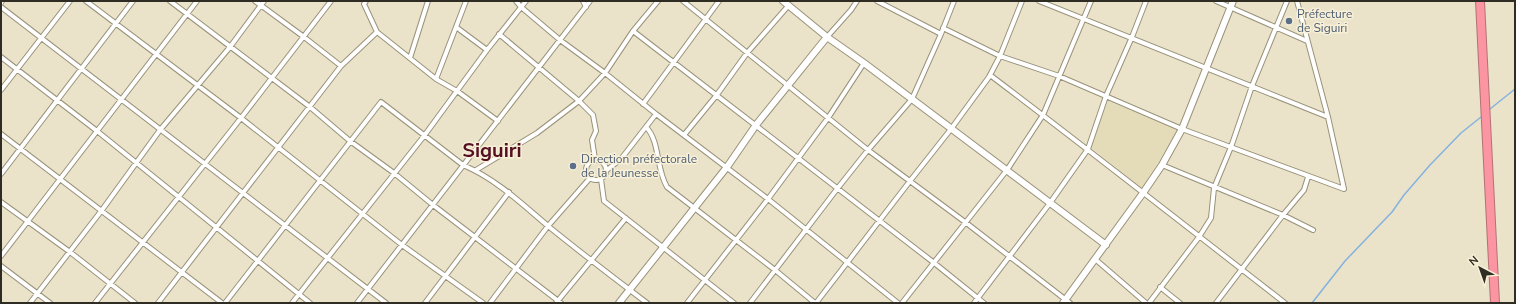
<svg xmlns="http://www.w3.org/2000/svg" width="1516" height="304" font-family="'Nunito Sans',sans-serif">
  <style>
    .built { fill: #e4dbb9 }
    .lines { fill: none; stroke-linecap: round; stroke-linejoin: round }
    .stream { stroke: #83b2e0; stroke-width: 1.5 }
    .street-casing { stroke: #99927a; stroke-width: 6 }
    .secondary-casing { stroke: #99927a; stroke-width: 8 }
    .highway-casing { stroke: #b47175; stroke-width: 10 }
    .street { stroke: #fff; stroke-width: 4 }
    .secondary { stroke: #fff; stroke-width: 6 }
    .highway { stroke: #fb95a1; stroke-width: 8 }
    .service-dot { fill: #5c6f8a; stroke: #f8f0d6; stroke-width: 1.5 }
    .labels { text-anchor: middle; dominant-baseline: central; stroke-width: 3; stroke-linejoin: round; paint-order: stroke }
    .service-label { font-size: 12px; fill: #4e5e75; stroke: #f8f0d6; text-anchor: start }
    .town-label { font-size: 20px; font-weight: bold; fill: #551024; stroke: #f8f0d6 }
  </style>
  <rect width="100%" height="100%" fill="#eae3c9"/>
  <path class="built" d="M1108,101L1178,130L1142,188L1091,147Z"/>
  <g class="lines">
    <path class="stream" d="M1490,109L1515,89
      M1312,303L1345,261L1392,212L1404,195L1430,165L1461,133L1481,117"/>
    <g class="street-casing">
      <path id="street" d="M86,1L241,118L402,245L483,303
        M170,1L310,107L350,141L394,173L433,205L561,303
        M255,1L304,37L341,66
        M366,1L364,4L377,32L436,79L457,91L498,121
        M516,1L521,7L560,40L605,73L656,114L768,199L898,303
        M583,1L586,7
        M683,1L868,150L965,222L1070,303
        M877,1L941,34
        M1039,1C1136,39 1232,78 1328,117
        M1216,1L1307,41
        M1297,1L1328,117L1344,189
        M1,3L2,1
        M1,7L386,303
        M456,27L487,50
        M943,28L1000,56L1059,76L1182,129L1344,189
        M633,31L933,262L984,303
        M499,34L579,101L593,115L596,131L592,140L595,159
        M827,37L851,10L857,1
        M1,57L97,131L310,303
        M410,58L428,1
        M990,75C1089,150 1187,227 1285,303
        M436,79L466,1
        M1,90L70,1
        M643,104L719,1
        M646,127C660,141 656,169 667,187L775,270L815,303
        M1,134L222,303
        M684,135L716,96L747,53L789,5
        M586 170a10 10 0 1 1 20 0a10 10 0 1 1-20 0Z
        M1162,165L1283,215L1313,230
        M476,170L537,133L579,101L605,73L633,31L658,1
        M607,170L621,159L656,114
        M1,174L133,1
        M601,179L604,201L734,303
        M1,202L70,252L135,303
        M1,256L197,1
        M1095,259L1146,303
        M1,266L50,303
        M1160,287L1180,303
        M30,303L102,210L160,130L230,47L264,1
        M95,303L241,118L331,1
        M158,303L341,66L377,32
        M225,303L381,102L463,165C496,179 521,203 548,226C580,252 614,278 647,303
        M292,303L424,136L487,50L526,1
        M357,303L590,1
        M425,303L509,192
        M490,303L548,226L590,178
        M556,303L626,218
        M687,303L768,199L828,118L864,63
        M750,303L837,189L868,150L912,99L941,34L954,1
        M816,303L910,181L951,129L989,77L1000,56L1022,1
        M902,303L1007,170L1043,115L1091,1
        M974,303L1050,203L1088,149L1106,96L1132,37L1146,1
        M1149,303L1199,237L1211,218L1214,188L1231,147L1252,86L1287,1
        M1216,303L1283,215L1304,190L1308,177"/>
    </g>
    <g class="secondary-casing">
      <path id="secondary" d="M783,1L827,37L864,63L1106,245
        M619,303L727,167L756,125L827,37
        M1063,303L1143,193L1162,165L1182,129L1233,1"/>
    </g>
    <g class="highway-casing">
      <path id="highway" d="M1480,1L1495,303"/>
    </g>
    <use href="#street" class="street"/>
    <use href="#secondary" class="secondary"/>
    <use href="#highway" class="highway"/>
  </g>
  <g class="service-dot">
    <circle cx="1289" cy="21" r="4"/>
    <circle cx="573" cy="166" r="4"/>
  </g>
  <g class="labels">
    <g class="service-label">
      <text x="1297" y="14">Préfecture<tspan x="1297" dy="14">de Siguiri</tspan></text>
      <text x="581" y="159">Direction préfectorale<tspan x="581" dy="14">de la Jeunesse</tspan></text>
    </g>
    <g class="town-label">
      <text x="492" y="150">Siguiri</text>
    </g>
  </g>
  <rect width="1516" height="304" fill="none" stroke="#2f2d23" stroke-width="4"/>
  <g transform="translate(1480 268) rotate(319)" stroke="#f8f0d6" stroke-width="3" paint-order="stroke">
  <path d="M0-3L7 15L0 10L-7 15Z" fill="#2f2d23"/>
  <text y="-6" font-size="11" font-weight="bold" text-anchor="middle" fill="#2f2d23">N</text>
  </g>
</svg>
